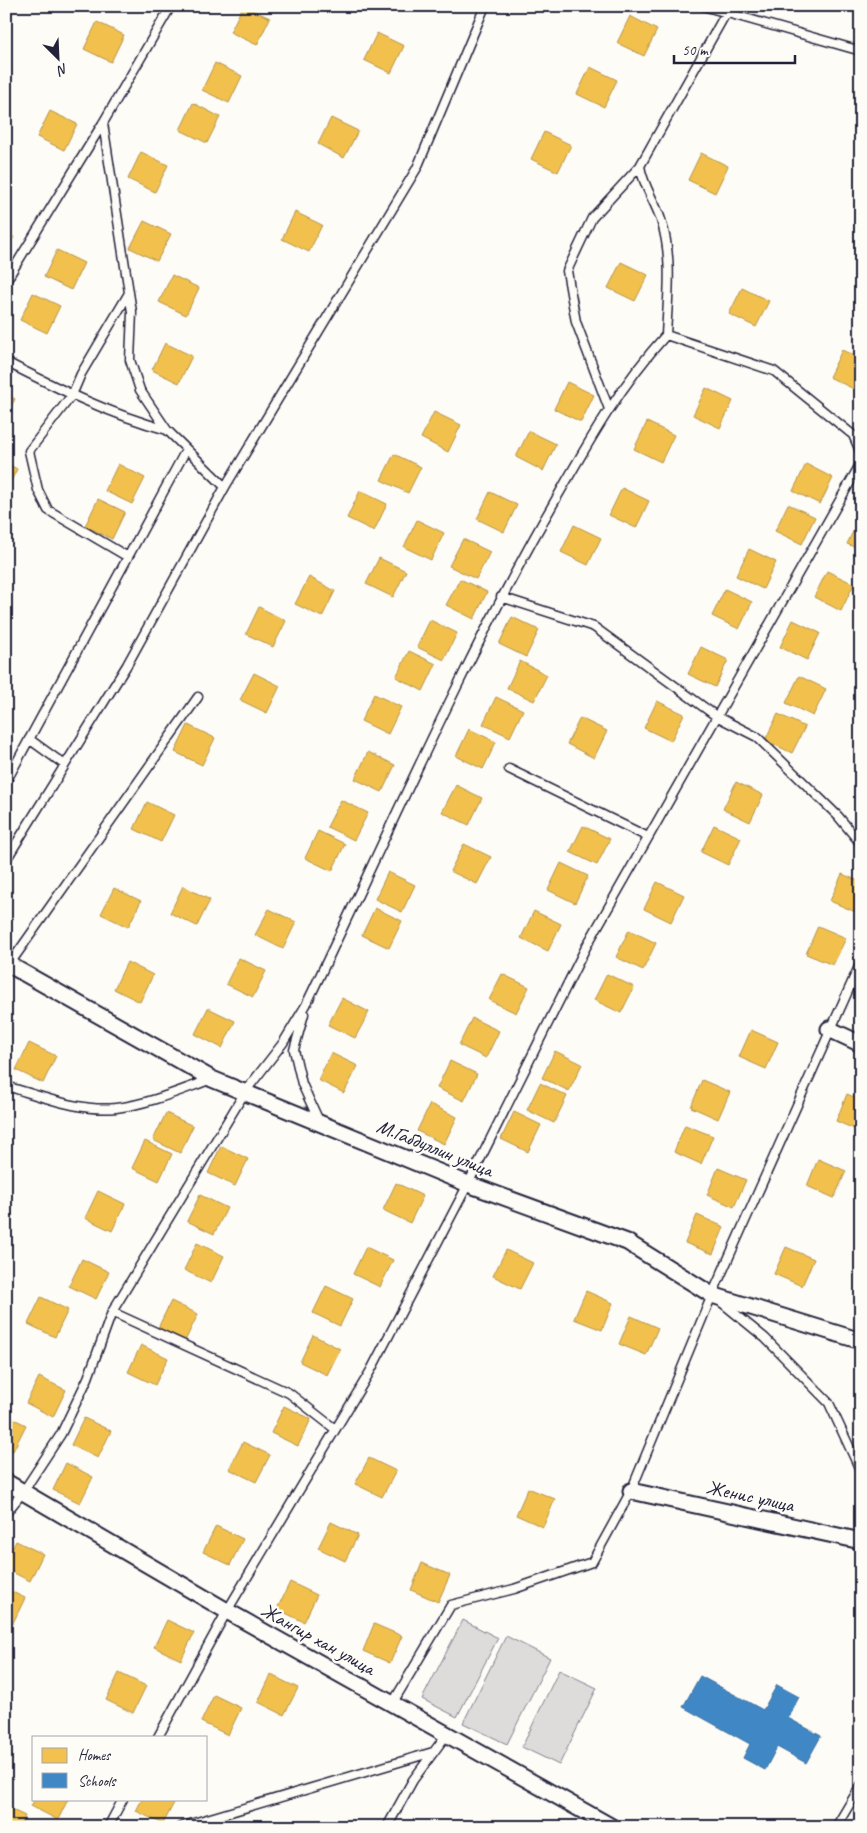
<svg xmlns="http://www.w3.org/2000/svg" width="867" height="1833" font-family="Caveat,sans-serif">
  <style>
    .green { fill: #dddcdb; stroke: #807f8b }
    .homes { fill: #f2c14e; stroke: #b49148 }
    .schools { fill: #3f88c5; stroke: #36699c }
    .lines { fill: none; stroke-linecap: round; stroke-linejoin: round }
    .lane-casing { stroke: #22223b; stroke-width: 11 }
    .street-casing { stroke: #22223b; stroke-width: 19 }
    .lane { stroke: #fdfcf7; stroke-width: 8 }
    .street { stroke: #fdfcf7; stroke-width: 15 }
    .labels { text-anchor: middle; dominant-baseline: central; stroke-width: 5; stroke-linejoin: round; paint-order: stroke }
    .street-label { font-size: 20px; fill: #22223b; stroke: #fdfcf7 }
  </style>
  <rect width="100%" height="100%" fill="#fdfcf7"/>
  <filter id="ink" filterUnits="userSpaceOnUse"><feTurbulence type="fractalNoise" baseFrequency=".02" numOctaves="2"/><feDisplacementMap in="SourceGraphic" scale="10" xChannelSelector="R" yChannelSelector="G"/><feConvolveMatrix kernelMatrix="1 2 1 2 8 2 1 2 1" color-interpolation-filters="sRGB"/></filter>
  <g filter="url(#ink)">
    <path class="green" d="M463,1620L498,1638L457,1717L422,1699Z
      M506,1636L550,1658L507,1744L463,1723Z
      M559,1670L597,1688L559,1765L522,1747Z"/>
    <path class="homes" d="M243,6L270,18L257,45L230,32Z
      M630,16L657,30L644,56L617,43Z
      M97,22L124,35L111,62L84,49Z
      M377,33L404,46L391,73L364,60Z
      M215,63L242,76L229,103L202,90Z
      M590,67L617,80L604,107L577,94Z
      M193,103L220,117L207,143L180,130Z
      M50,111L77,124L64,150L37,137Z
      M331,118L358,131L344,158L318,144Z
      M544,132L571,145L558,172L531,159Z
      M141,152L168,165L155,192L128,179Z
      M701,153L728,166L715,193L688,180Z
      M295,212L322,225L309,252L282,239Z
      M144,221L171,234L157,261L130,248Z
      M6,233L14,237L6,252Z
      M57,250L84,263L71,290L44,277Z
      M621,262L648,275L635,301L608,288Z
      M172,275L199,288L186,315L159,302Z
      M742,288L769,301L756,327L729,314Z
      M33,293L60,306L47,333L20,320Z
      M165,343L192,356L179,383L152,370Z
      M842,350L861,359V379L856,390L829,377Z
      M567,382L594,395L581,422L554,409Z
      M706,388L733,401L720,428L693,415Z
      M6,394L15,399L6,416Z
      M434,412L461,425L448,452L421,438Z
      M647,422L674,435L661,462L634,449Z
      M529,431L556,444L543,471L516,457Z
      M394,454L421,467L408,493L381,480Z
      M6,463L17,469L6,491Z
      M118,464L145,478L132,504L105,491Z
      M806,464L833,478L820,504L793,491Z
      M622,488L649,501L636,528L609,515Z
      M360,491L387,504L374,531L347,518Z
      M490,492L517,505L504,532L477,519Z
      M98,499L125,512L112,539L85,526Z
      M788,504L815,517L802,544L775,531Z
      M860,517H861V550L847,544Z
      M417,520L444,533L431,560L404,547Z
      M574,525L601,538L588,565L561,552Z
      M463,539L490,552L476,579L449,566Z
      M749,549L776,562L763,589L736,576Z
      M379,558L406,571L393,597L366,584Z
      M827,571L854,584L841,611L814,597Z
      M309,577L335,591L322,617L295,604Z
      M460,579L487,592L474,619L446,605Z
      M725,589L752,602L739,629L712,616Z
      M259,607L286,621L273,647L246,634Z
      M512,617L539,630L526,657L499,644Z
      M430,620L457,633L444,660L417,647Z
      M793,620L820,633L807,660L780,647Z
      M701,647L728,660L715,687L688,674Z
      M409,651L436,664L423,691L396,677Z
      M520,661L547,675L534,701L507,688Z
      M254,673L280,686L267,713L240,700Z
      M799,676L826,689L813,716L786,703Z
      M374,694L401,707L388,734L361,721Z
      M496,697L523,710L510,737L483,724Z
      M657,701L684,714L671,741L644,728Z
      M778,714L805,727L792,753L765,740Z
      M580,718L607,731L594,758L567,744Z
      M188,725L215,738L202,765L175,752Z
      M469,729L496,742L483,769L456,756Z
      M368,752L395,765L382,792L355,779Z
      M736,782L763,795L750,822L723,809Z
      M456,785L482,798L469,825L442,812Z
      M341,800L368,813L354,840L327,827Z
      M147,802L174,815L161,842L134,829Z
      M714,825L741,838L728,865L701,852Z
      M583,826L610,839L597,865L570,852Z
      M318,831L345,844L332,871L305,858Z
      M464,844L491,857L477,884L450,871Z
      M561,863L588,876L575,903L548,890Z
      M388,872L415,885L402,912L375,899Z
      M842,874L861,882V906L858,913L830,901Z
      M657,882L684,895L671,922L644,909Z
      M183,886L210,900L197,926L170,913Z
      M114,888L141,901L128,927L101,914Z
      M375,908L402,921L389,948L362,935Z
      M269,909L296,922L283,949L255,935Z
      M534,911L561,924L548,951L521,938Z
      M818,926L846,938L833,965L806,954Z
      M629,930L656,943L643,970L616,957Z
      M239,958L266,971L253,997L226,984Z
      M127,962L153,975L140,1002L114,989Z
      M502,974L529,987L516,1013L489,1000Z
      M607,974L634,987L621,1013L594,1000Z
      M342,998L369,1012L355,1038L328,1025Z
      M208,1008L235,1021L222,1048L195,1034Z
      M472,1018L499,1031L486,1058L459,1045Z
      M751,1030L778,1042L766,1069L739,1057Z
      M29,1043L56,1056L43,1083L16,1070Z
      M555,1051L582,1064L569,1091L542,1078Z
      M331,1053L358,1066L344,1093L318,1080Z
      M450,1061L477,1074L464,1101L437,1088Z
      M702,1080L730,1092L718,1119L691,1107Z
      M540,1083L567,1096L554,1123L527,1110Z
      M847,1094L861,1100V1132L836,1121Z
      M430,1104L457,1117L444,1144L417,1131Z
      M514,1112L541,1125L528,1152L501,1139Z
      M166,1113L193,1126L180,1153L153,1140Z
      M685,1125L713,1136L701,1164L674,1152Z
      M145,1141L172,1154L159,1181L132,1168Z
      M221,1146L248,1159L235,1186L208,1173Z
      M818,1159L846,1171L834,1198L807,1186Z
      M718,1168L746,1180L734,1207L707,1195Z
      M396,1183L423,1196L410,1223L383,1210Z
      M98,1191L125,1204L112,1231L85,1218Z
      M200,1195L227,1208L214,1234L187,1221Z
      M697,1215L724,1227L713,1254L685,1243Z
      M197,1243L224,1256L211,1283L184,1270Z
      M366,1247L393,1260L380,1287L353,1274Z
      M786,1247L814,1259L802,1286L774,1274Z
      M506,1250L533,1263L520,1289L493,1276Z
      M82,1259L109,1272L96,1299L69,1286Z
      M326,1286L353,1299L340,1326L313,1313Z
      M586,1291L613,1303L602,1330L574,1319Z
      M41,1297L68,1310L55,1337L28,1324Z
      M171,1301L198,1314L185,1341L158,1328Z
      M631,1316L658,1328L646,1355L619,1344Z
      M313,1335L340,1349L327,1375L300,1362Z
      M141,1345L168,1358L155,1385L128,1372Z
      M39,1377L66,1390L53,1417L26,1403Z
      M284,1406L311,1419L298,1446L271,1433Z
      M6,1415L26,1425L13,1451L6,1448Z
      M84,1418L111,1431L98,1458L71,1445Z
      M243,1442L270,1455L256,1482L229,1469Z
      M369,1458L396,1471L382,1497L355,1484Z
      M66,1463L93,1477L80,1503L53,1490Z
      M528,1488L555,1499L543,1527L516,1515Z
      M331,1522L358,1535L345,1561L318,1548Z
      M216,1526L243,1539L230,1565L203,1552Z
      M16,1541L43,1554L30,1581L6,1569V1561Z
      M422,1563L450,1575L438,1602L411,1590Z
      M290,1582L317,1595L304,1622L277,1609Z
      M6,1589L25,1598L12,1625L6,1622Z
      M167,1620L194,1633L181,1660L154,1647Z
      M374,1624L402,1636L390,1663L363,1651Z
      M119,1673L146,1686L133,1713L106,1700Z
      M271,1675L298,1688L284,1715L258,1702Z
      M214,1695L241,1708L228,1735L201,1722Z
      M35,1799H68L58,1820L31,1806Z
      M142,1799H176L163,1824L136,1811Z
      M6,1807L25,1816L19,1827H6Z"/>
    <path class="schools" d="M700,1676L763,1710L777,1685L799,1697L788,1718L821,1736L806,1763L777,1747L765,1770L743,1758L750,1744L683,1707Z"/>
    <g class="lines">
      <g class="lane-casing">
        <path id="lane" d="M703,6L861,51
          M103,123L132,312L130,360L140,390L167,430L225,487
          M6,281L103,123L171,6
          M666,335C668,296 673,257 661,220C655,201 643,186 640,166L726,13
          M6,362C61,390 107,413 167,430
          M609,409L576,322L567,271L592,218L640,166
          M128,557L48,510L38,490L29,451L72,395L81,374L129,293
          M501,597L594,627L716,716L757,737L838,816L861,844
          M29,739L65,765
          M509,769L648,837
          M6,782L186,450
          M6,860L127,665L225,487L417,168L485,6
          M9,965L198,697
          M304,1014L294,1050L302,1084L319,1121
          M6,1086C41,1096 80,1112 116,1108C149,1104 181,1090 212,1079
          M721,1302L765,1338L829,1403L861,1472
          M112,1312L289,1393L335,1429
          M6,1513L23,1492L61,1434L88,1378L112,1312L245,1092L283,1043L306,1005C384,843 456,677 544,520C582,454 615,391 666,335L774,371L853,435L861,453
          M392,1704L451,1605L514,1589L592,1562L631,1491L712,1295L861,962
          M158,1737L227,1611L371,1370L468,1184L586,947L861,463
          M108,1827L123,1799
          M180,1827L433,1752
          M387,1827L413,1780L447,1734
          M836,1827L861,1785"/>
      </g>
      <g class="street-casing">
        <path id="street" d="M6,963L212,1079L468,1184L627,1242L712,1295L861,1341
          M829,1029L861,1044
          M6,1482L227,1611L612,1827
          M631,1491L861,1541"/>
      </g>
      <use href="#lane" class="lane"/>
      <use href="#street" class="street"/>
    </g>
  </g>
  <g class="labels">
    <g class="street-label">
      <text transform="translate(435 1148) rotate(22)">М.Габдуллин улица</text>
      <text transform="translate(750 1496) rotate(12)">Женис улица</text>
      <text transform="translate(318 1639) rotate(29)">Жангир хан улица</text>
    </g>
  </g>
  <rect width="867" height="1833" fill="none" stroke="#fdfcf7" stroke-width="25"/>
  <rect x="12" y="12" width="842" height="1808" fill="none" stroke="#22223b" stroke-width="2" filter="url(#ink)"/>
  <rect x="32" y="1736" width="175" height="65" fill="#fdfcf7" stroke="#a5a5ac"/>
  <rect x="42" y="1748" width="25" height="15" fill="#f2c14e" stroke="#a5a5ac"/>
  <text x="78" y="1760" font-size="15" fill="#22223b">Homes</text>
  <rect x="42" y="1773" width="25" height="15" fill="#3f88c5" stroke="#a5a5ac"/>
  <text x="78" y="1786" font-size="15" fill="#22223b">Schools</text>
  <g transform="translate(58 58) rotate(156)" stroke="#fdfcf7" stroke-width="4" paint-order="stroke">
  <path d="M0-4L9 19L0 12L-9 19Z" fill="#22223b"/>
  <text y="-8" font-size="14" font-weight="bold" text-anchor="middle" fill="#22223b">N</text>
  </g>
  <path d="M674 55v8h121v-8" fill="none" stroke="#22223b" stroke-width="2.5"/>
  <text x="682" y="55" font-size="15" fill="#22223b" stroke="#fdfcf7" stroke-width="4" paint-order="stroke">50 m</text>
</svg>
